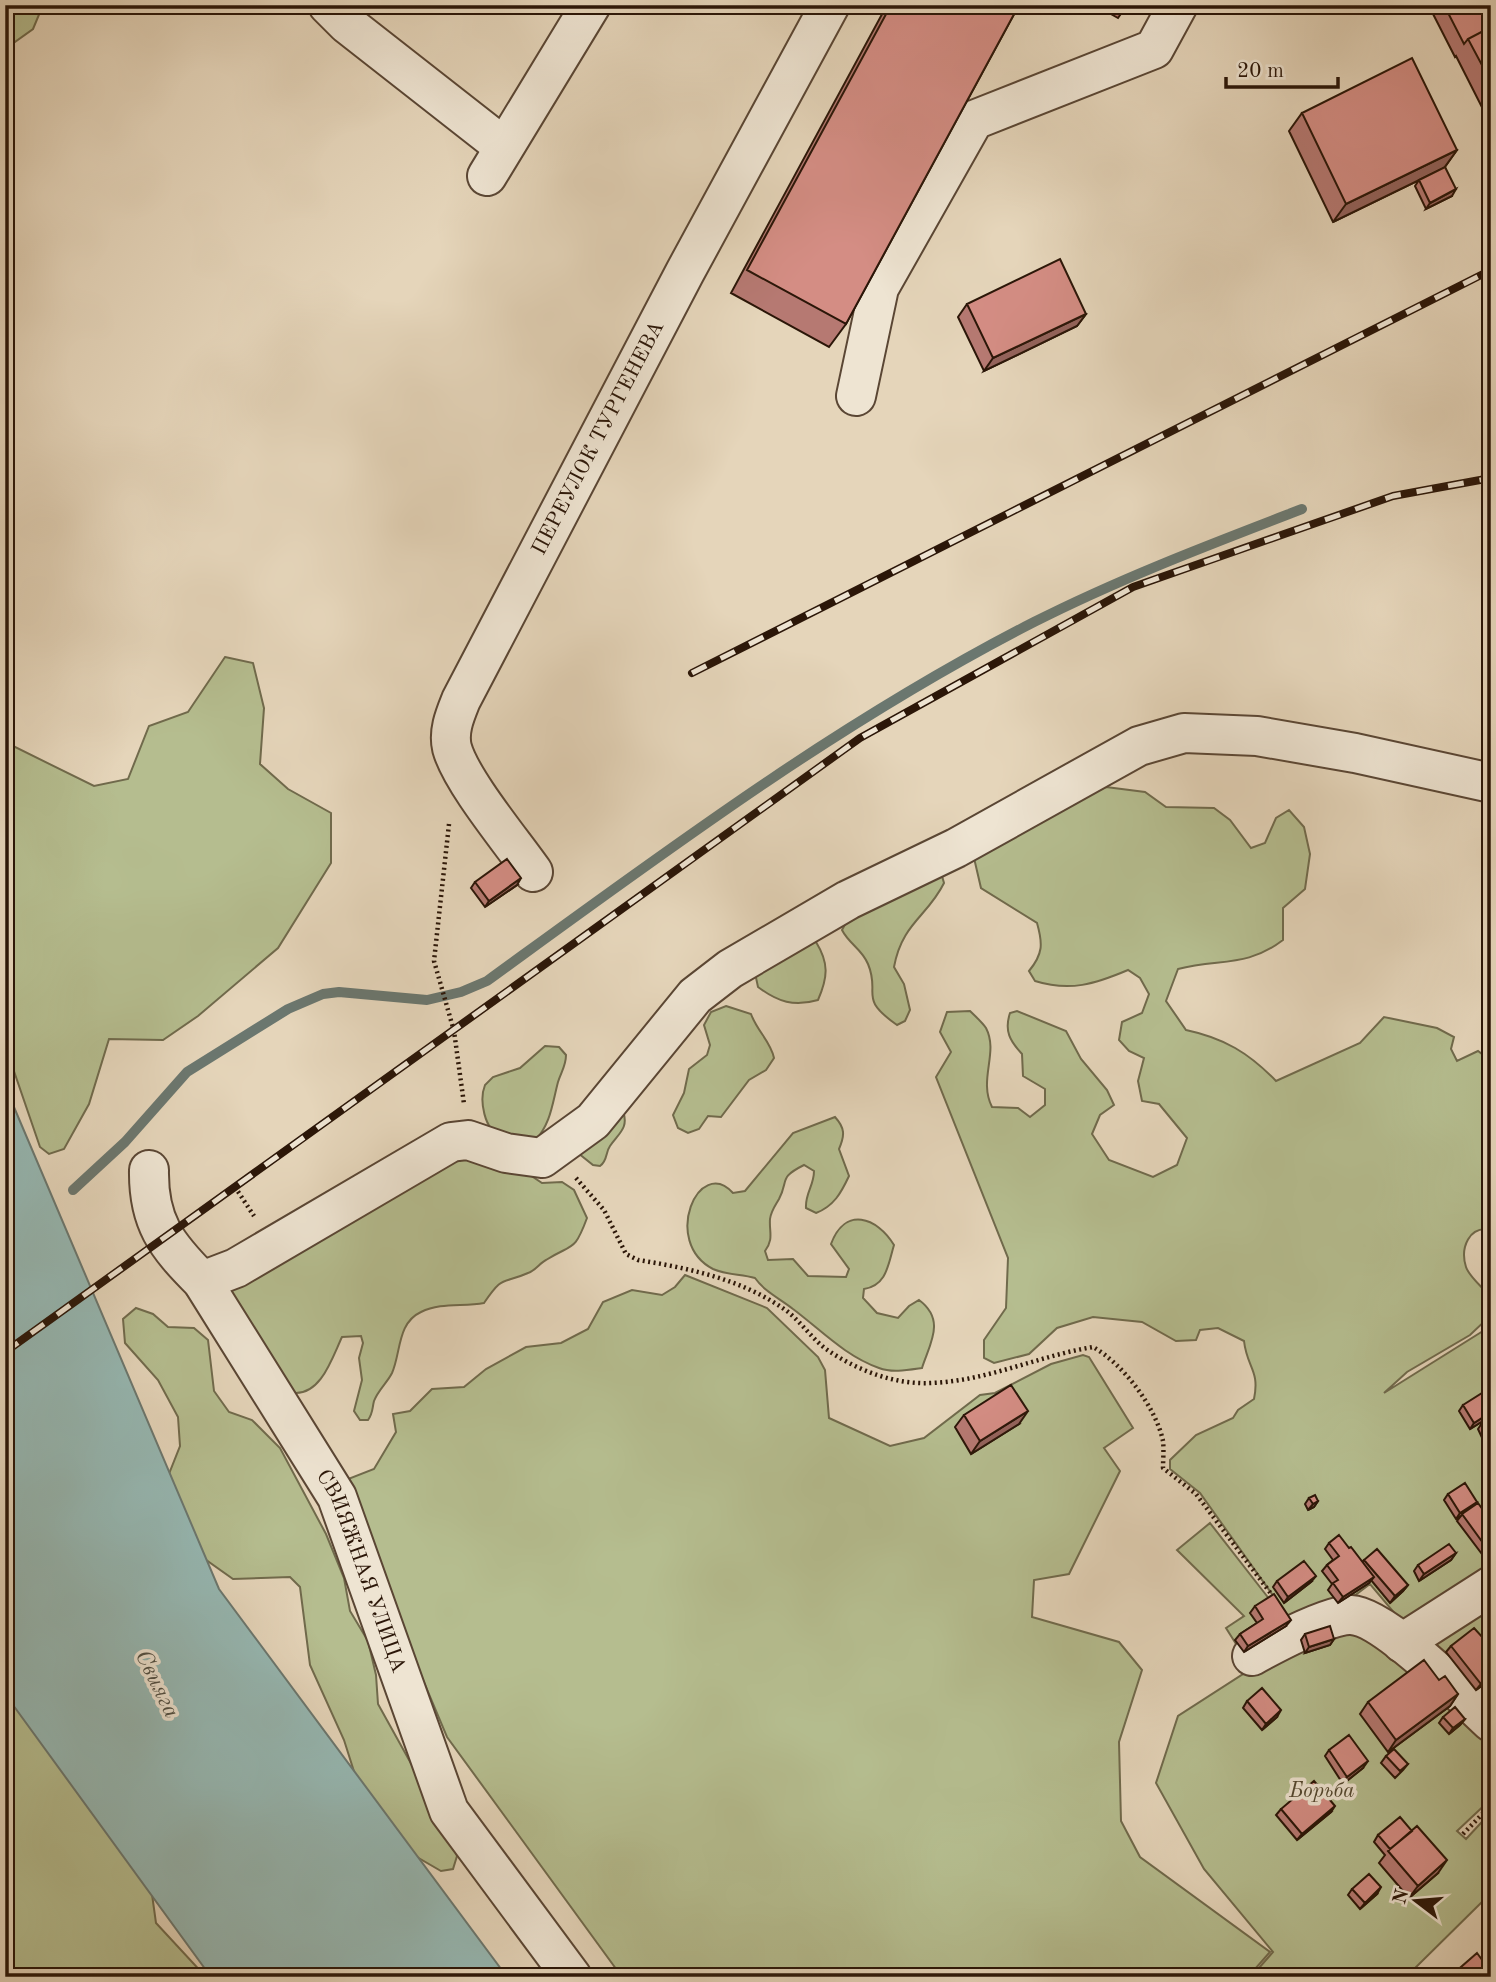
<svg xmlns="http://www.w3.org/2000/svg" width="1496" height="1982" font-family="'Old Standard TT',serif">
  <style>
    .green { fill: #b5bd8f; stroke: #706a4c; stroke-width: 2 }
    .water { fill: #96b8b3; stroke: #6b776f; stroke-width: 2 }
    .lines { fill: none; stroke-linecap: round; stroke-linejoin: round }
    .stream { stroke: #6b776f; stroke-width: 10 }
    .minor-casing { stroke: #5a4634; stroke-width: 42 }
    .path { stroke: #2b1608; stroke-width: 4.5; stroke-dasharray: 2 3.5; stroke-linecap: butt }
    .minor { stroke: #eee4d2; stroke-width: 38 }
    .rail-casing { stroke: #2b1608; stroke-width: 8 }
    .rail { stroke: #eee4d2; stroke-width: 5; stroke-dasharray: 16; stroke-linecap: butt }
    .wall { fill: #b67972; stroke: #2b1608; stroke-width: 2 }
    .shaded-wall { fill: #94635c; stroke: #2b1608; stroke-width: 2 }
    .building { fill: #d48d84; stroke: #2b1608; stroke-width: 2 }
    .labels { text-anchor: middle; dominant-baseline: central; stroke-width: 7; stroke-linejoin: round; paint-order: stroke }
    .street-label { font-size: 21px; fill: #2b1608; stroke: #eee4d2 }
    .park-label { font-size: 21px; font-style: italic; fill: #544830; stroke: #eee4d2 }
    .water-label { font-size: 23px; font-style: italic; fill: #504f44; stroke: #eee4d2 }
  </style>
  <rect width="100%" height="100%" fill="#e5d5ba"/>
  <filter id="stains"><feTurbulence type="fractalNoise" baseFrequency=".00286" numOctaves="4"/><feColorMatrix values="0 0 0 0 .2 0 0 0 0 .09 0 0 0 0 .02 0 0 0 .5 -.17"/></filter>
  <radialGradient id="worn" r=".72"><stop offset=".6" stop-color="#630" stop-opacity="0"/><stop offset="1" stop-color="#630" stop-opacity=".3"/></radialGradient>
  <path class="green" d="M5,5H43L33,29L5,49Z
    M225,657L253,663L264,708L260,764L288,789L331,813V863L278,948L198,1016L163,1040L109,1039L89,1104L64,1149L49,1154L40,1147L5,1045V734L13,746L94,786L128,779L149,726L188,712Z
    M1106,787L1145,792L1166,807L1214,808L1230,820L1251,848L1265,843L1276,818L1289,810L1304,827L1310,854L1305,889L1283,908V940C1246,968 1220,958 1178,969L1166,1001L1186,1030C1224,1038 1249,1053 1276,1081L1360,1043L1384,1017L1437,1028L1454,1037L1451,1049L1457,1061L1478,1051L1491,1061V1230C1469,1225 1460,1248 1466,1267C1469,1277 1484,1288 1491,1298L1488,1318L1470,1335L1407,1372L1384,1393L1491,1326V1573L1407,1628L1370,1584L1346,1602L1292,1622L1200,1493L1170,1469V1460L1196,1435L1233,1418L1238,1410L1254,1399C1260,1370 1247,1368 1244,1341L1218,1328L1200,1330L1196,1340L1176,1341L1142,1322L1093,1317L1057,1328L1029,1354L994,1363L984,1358V1340L1006,1308L1008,1258L936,1077L951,1052L940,1032L947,1012L970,1011C975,1016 982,1022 986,1028C999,1053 978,1079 992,1107L1018,1108L1030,1117L1045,1105V1089L1023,1076L1022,1054C1010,1041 1004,1031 1010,1013L1017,1011L1066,1031L1081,1059L1107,1090L1114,1105L1100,1115L1092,1134L1109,1160L1153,1177L1177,1165L1187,1138L1159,1104L1142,1101L1138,1081L1144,1058L1129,1051L1119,1040L1122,1022L1142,1013L1149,994L1140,978L1128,970C1095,984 1070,992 1035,981L1029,971C1043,954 1043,944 1037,923L981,888L974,858L1084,793Z
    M942,876L944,883C928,916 902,923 894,967L904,984L910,1010L905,1021L897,1025C857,997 881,995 868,964C862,949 849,944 842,930L849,917Z
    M804,940L816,942C829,963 828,977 818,1000C794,1007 778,1002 758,987L755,973Z
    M726,1006L751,1014C757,1031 771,1042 774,1058L766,1070L749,1080L721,1117L708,1116L699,1129L688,1133L678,1128L673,1115L684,1093L689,1069L707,1055L710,1045L704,1025L711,1012Z
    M545,1046L559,1047L566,1055C566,1066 561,1072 558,1082C552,1105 551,1123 535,1141C524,1140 511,1140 501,1136C484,1130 479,1100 485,1085L493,1077L520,1068Z
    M623,1111C629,1128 619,1133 610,1146C605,1153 608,1160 600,1166L593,1165L573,1149Z
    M835,1117C845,1128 845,1135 839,1149L849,1176C841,1193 834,1206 816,1213L806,1208C805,1193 814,1186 814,1171L804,1165C778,1178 789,1180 779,1199C775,1206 771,1211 770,1219C769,1232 774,1239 765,1251L768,1260L793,1259L808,1276L846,1277L849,1269L831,1244C845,1206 877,1217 894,1245C888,1265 887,1285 864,1289L863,1298L877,1313L898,1318L909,1306L919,1300C946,1320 930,1343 922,1368C908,1370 892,1373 879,1368C845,1356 821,1330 793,1309C779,1298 765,1292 755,1278C742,1274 726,1275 713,1269C661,1242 699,1155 733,1193L745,1191L793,1133Z
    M478,1155L518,1167L542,1183L562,1182L574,1190L587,1218C574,1253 573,1243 546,1260C540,1263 535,1271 528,1273C501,1285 504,1274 484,1303C463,1307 441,1302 421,1312C397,1323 401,1353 392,1373C387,1383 378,1390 374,1401C372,1409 373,1413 368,1420H360L354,1411L362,1380L359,1358L363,1343L361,1336L342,1337C332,1358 321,1395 294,1393L233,1322L228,1276L451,1163Z
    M685,1275L767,1308L818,1357L825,1370L829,1418L890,1446L924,1438L980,1395L995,1393L1051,1364L1083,1355L1089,1357L1133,1428L1104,1448L1120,1471L1069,1574L1034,1580L1032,1617L1119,1642L1142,1670L1119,1742L1121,1821L1140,1857L1270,1952L1248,1977H622L447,1737L377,1571L343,1481L374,1469L396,1432L393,1414L410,1411L432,1389L464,1387L486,1369L526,1347L561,1343L588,1329L603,1302L632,1290L662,1295L675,1287Z
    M136,1308L153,1314L168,1327L194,1328L208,1340L214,1391L229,1412L252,1420L280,1448L326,1534L344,1578L350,1611L368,1641L376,1675L378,1704L449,1832L457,1856L453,1869L441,1871L398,1846L364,1803L344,1740L310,1665L300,1587L290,1577L233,1579L195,1552L165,1484L180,1446L178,1417L158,1380L125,1343L123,1319Z
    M1210,1523L1270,1600L1243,1655L1226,1628L1244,1616L1177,1550Z
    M1491,1602V1708L1431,1647Z
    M1352,1624L1491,1739V1799L1457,1831L1466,1839L1491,1812V1893L1406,1977H1251L1273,1952L1204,1869L1156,1783L1178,1716L1251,1669Z
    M5,1687L145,1844L156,1923L206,1977H5Z"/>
  <path class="water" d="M5,1086L219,1589L507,1977H211L5,1694Z"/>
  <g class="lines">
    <path class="stream" d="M73,1190L125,1142L187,1072L288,1009L323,994L339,992L427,1000L461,992L487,981C663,853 840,721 1034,622C1121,578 1211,544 1302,509"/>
    <g class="minor-casing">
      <g id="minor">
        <path d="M328,5L347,24L504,147"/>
        <path d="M487,176L591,5"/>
        <path d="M856,396L879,288L974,120L1154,49L1178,5"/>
        <path id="s1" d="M533,872C512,842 461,781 452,748C448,731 455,715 461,700L685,272L830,5"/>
        <path id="s2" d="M149,1170C148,1222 166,1245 202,1281L337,1497L449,1811L572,1977"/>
        <path d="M202,1281L236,1268L451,1142L468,1140L506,1153L542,1158L593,1121L695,996L730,969L848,900L956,848L1139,746L1184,733L1257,736L1355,753L1491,783"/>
        <path d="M1402,1643L1491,1586"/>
        <path d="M1252,1656C1272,1645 1330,1614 1351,1615C1384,1616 1465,1698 1491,1722"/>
      </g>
    </g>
    <path class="path" d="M449,824L434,961L454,1031L464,1104
      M576,1178L604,1210L626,1254L638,1260C688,1268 741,1279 784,1309C800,1320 811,1338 826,1349C856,1370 895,1385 931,1383C987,1381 1038,1356 1093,1347C1122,1363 1156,1407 1163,1441C1164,1450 1163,1460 1163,1468L1196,1494L1275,1599
      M235,1187L254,1216
      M1463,1834L1491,1805"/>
    <use href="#minor" class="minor"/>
    <g class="rail-casing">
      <path id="rail" d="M692,673L1491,270
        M5,1352L860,738L1133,587L1393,496L1491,478"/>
    </g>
    <use href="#rail" class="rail"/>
  </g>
  <path class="wall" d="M887,5H1019L846,324L829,347L731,293Z
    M1095,5H1127L1118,18Z
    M1432,5H1491V125L1456,56L1455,57L1430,8Z
    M1302,113L1457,150L1445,167L1452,196L1426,209L1415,186L1419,180L1333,222L1289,131Z
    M967,304L1086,314L1077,326L984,371L958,317Z
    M475,882L517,885L485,907L471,888Z
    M1463,1405L1491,1416L1470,1429L1459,1411Z
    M964,1415L1019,1424L971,1454L955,1427Z
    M1491,1419V1457L1478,1429L1482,1423Z
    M1448,1494L1477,1502L1475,1505L1491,1521V1566L1457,1521L1461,1516L1456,1519L1444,1500Z
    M1309,1498L1318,1501L1314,1507L1308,1510L1305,1504Z
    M1329,1543L1362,1562L1364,1560L1408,1585L1403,1591L1390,1603L1371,1580L1369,1583L1338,1603L1328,1590L1332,1584L1322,1571L1327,1565L1333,1560L1325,1549Z
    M1456,1553L1451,1560L1419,1581L1414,1571L1418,1565Z
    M1277,1581L1311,1582L1284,1603L1273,1587Z
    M1255,1606L1286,1626L1244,1652L1235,1640L1240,1634L1257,1623L1250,1613Z
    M1491,1632V1679L1476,1690L1446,1652L1451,1646L1483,1638Z
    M1305,1634L1334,1639L1330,1645L1305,1653L1301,1640Z
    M1439,1680L1458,1694L1450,1706L1388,1752L1360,1714L1368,1702Z
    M1491,1699V1708L1487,1704Z
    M1247,1701L1277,1717L1262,1730L1243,1708Z
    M1443,1717L1465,1719L1460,1725L1449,1734L1439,1723Z
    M1329,1750L1363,1768L1343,1784L1325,1756Z
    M1386,1756L1408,1764L1403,1770L1395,1778L1381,1763Z
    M1281,1809L1331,1812L1297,1840L1276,1815Z
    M1378,1835L1438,1873L1409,1898L1379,1863L1385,1855L1374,1842Z
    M1352,1889L1377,1894L1360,1909L1348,1895Z"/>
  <path class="shaded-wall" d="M1457,150L1444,168L1333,222L1346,204Z
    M1456,189L1452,196L1426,209L1430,203Z
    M1086,314L1077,326L984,371L993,358Z
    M521,878L517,885L485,907L489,901Z
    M1028,1411L1019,1424L971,1454L980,1441Z
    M1491,1412V1416L1470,1429L1474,1423Z
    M1318,1501L1314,1507L1308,1510L1313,1504Z
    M1477,1502L1473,1508L1456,1519L1460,1513Z
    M1456,1553L1451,1560L1419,1581L1424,1574Z
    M1316,1576L1311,1582L1284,1603L1288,1597Z
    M1374,1577L1369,1583L1338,1603L1343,1597Z
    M1408,1585L1403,1591L1390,1603L1395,1596Z
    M1291,1620L1286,1626L1244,1652L1248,1646Z
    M1334,1639L1330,1645L1305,1653L1309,1647Z
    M1491,1676V1679L1476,1690L1481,1684Z
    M1458,1694L1450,1706L1388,1752L1396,1740Z
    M1281,1710L1277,1717L1262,1730L1266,1724Z
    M1465,1719L1460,1725L1449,1734L1453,1728Z
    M1368,1761L1363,1768L1343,1784L1347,1777Z
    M1335,1806L1331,1812L1297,1840L1302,1834Z
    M1447,1860L1438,1873L1409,1898L1418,1886Z
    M1381,1887L1377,1894L1360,1909L1365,1903Z"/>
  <path class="building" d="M891,5H1019L846,324L747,270Z
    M1444,5H1491V27L1468,39L1464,44Z
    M1491,27V82L1468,39Z
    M1412,58L1457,150L1346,204L1302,113Z
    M1445,167L1456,189L1430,203L1419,180Z
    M1060,259L1086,314L993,358L967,304Z
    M507,859L521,878L489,901L475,882Z
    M1011,1385L1028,1411L980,1441L964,1415Z
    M1490,1388L1491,1390V1412L1474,1423L1463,1405Z
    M1491,1419V1442L1482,1423Z
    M1465,1483L1477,1502L1460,1513L1448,1494Z
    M1315,1495L1318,1501L1313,1504L1309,1498Z
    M1478,1503L1491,1521V1554L1462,1514Z
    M1339,1535L1349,1548L1351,1547L1374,1577L1343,1597L1333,1583L1338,1580L1327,1565L1339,1556L1329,1543Z
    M1449,1544L1456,1553L1424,1574L1418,1565Z
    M1377,1549L1408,1585L1395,1596L1364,1560Z
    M1304,1561L1316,1576L1288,1597L1277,1581Z
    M1274,1594L1291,1620L1248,1646L1240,1634L1263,1619L1255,1606Z
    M1330,1626L1334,1639L1309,1647L1305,1634Z
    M1474,1628L1483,1638L1491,1632V1676L1481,1684L1451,1646Z
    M1424,1660L1439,1680L1445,1676L1458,1694L1396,1740L1368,1702Z
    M1262,1688L1281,1710L1266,1724L1247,1701Z
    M1455,1707L1465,1719L1453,1728L1443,1717Z
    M1349,1735L1368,1761L1347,1777L1329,1750Z
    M1394,1749L1408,1764L1400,1771L1386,1756Z
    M1314,1781L1335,1806L1302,1834L1281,1809Z
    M1400,1817L1412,1831L1390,1849L1378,1835Z
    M1417,1826L1447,1860L1418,1886L1388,1851Z
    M1369,1874L1381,1887L1365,1903L1352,1889Z
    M1477,1953L1491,1972L1485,1977H1455L1453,1974Z"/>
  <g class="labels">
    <g class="street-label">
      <text stroke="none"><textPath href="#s1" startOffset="494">ПЕРЕУЛОК ТУРГЕНЕВА</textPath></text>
      <text stroke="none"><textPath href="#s2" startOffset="460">СВИЯЖНАЯ УЛИЦА</textPath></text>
    </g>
    <g class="park-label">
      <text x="1322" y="1791">Борьба</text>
    </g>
    <g class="water-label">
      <text transform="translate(157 1684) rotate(64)">Свияга</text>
    </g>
  </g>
  <rect width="1496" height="1982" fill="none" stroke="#e5d5ba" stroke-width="28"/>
  <rect x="7" y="7" width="1482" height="1968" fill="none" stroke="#2b1608" stroke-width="3.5"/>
  <rect x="14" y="14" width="1468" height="1954" fill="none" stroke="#2b1608" stroke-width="2"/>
  <g transform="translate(1416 1901) rotate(286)" stroke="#eee4d2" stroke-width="5" paint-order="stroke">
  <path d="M0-5L12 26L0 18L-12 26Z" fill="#2b1608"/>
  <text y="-10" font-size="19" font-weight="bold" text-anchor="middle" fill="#2b1608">N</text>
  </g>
  <path d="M1226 77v10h112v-10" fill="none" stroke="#2b1608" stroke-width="3.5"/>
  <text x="1237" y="77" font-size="21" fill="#2b1608" stroke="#eee4d2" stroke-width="5" paint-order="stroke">20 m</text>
  <rect width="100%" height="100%" filter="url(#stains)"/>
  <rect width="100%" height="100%" fill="url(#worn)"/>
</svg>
